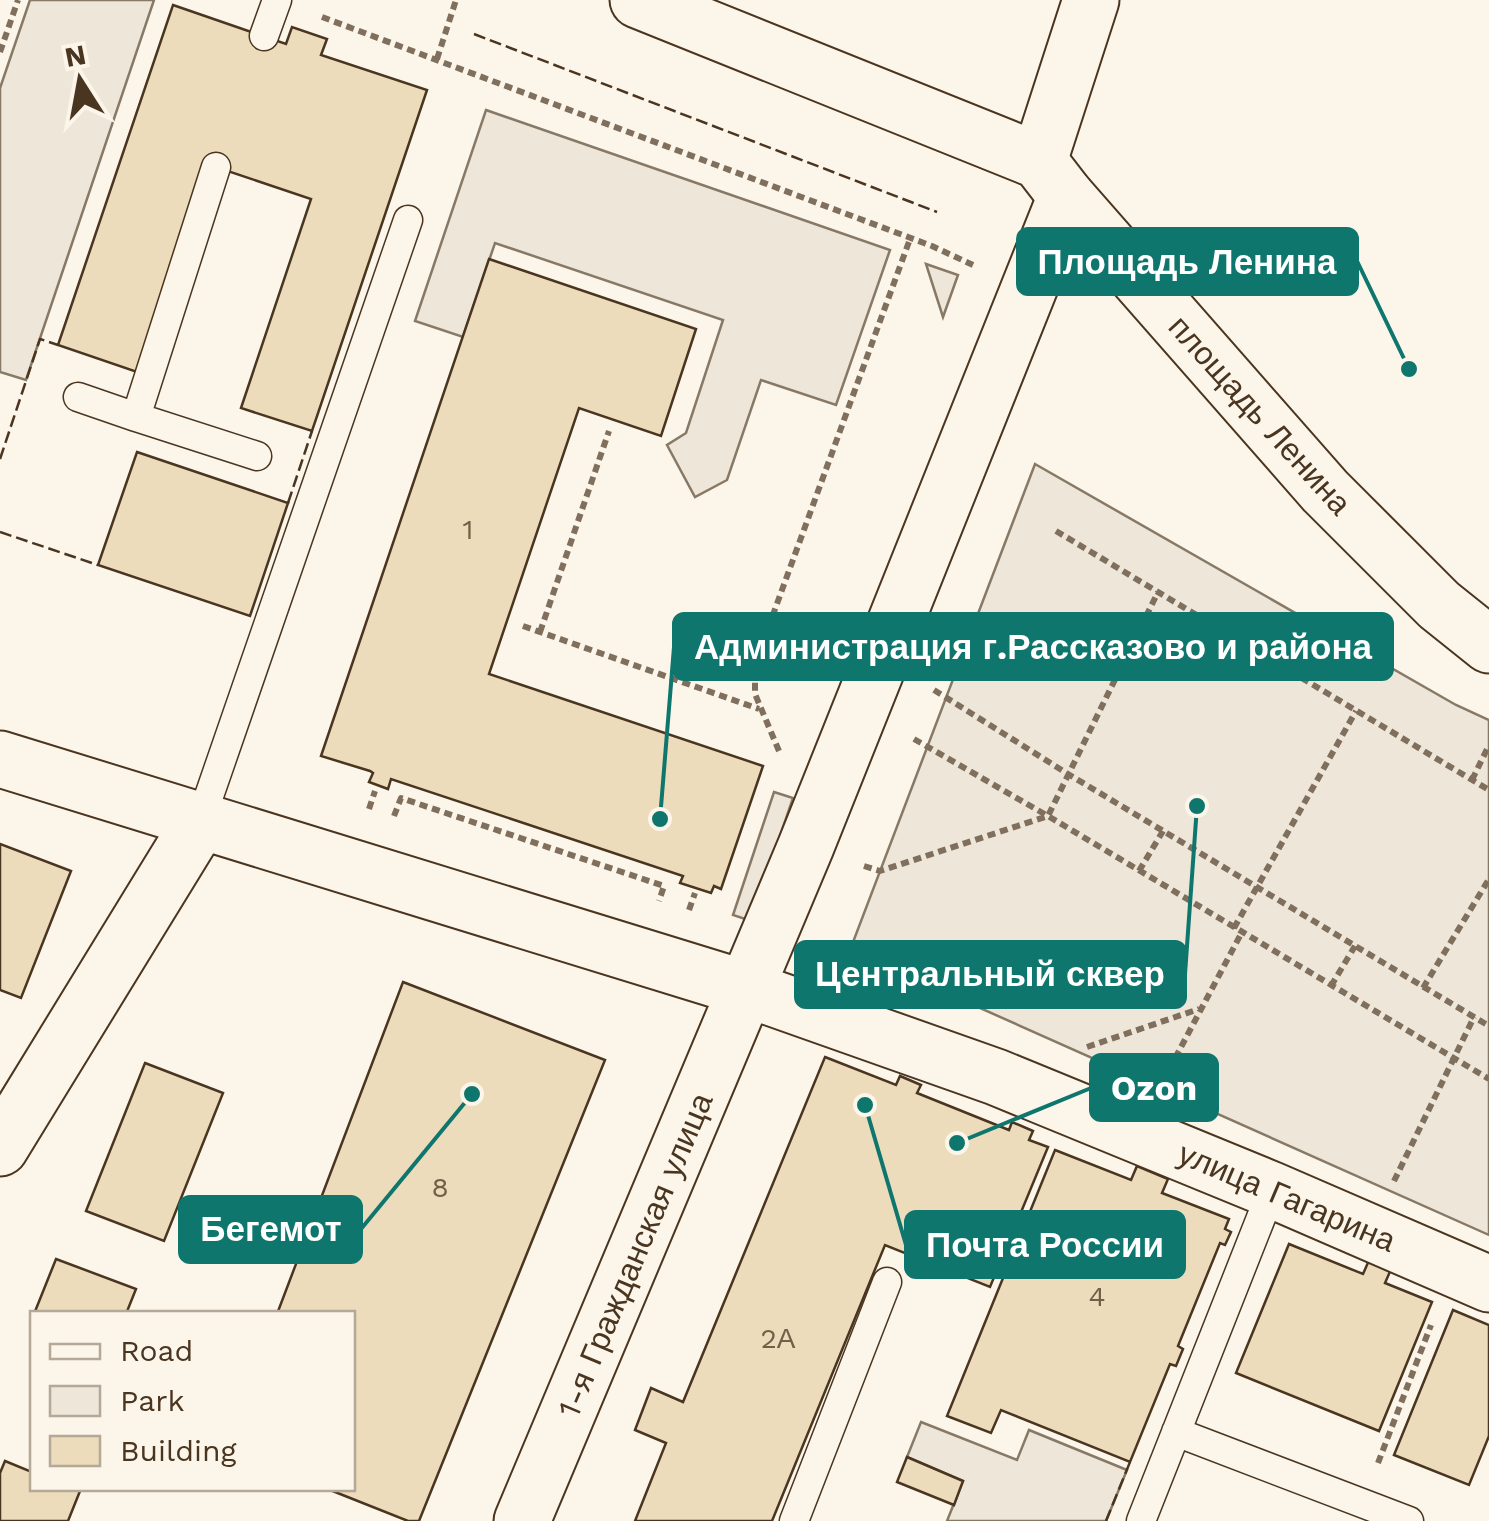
<svg xmlns="http://www.w3.org/2000/svg" width="1489" height="1521" font-family="'Work Sans',sans-serif">
  <style>
    .green { fill: #ede6d9; stroke: #887966; stroke-width: 2.5 }
    .building { fill: #ecdcbc; stroke: #4a3520; stroke-width: 2.5 }
    .lines { fill: none; stroke-linecap: round; stroke-linejoin: round }
    .service-casing { stroke: #4a3520; stroke-width: 31 }
    .minor-casing { stroke: #4a3520; stroke-width: 59 }
    .secondary-casing { stroke: #4a3520; stroke-width: 59 }
    .primary-casing { stroke: #4a3520; stroke-width: 59 }
    .path { stroke: #7f6f5c; stroke-width: 6; stroke-dasharray: 8 5; stroke-linecap: butt }
    .service { stroke: #fbf6e9; stroke-width: 28 }
    .minor { stroke: #fbf6e9; stroke-width: 55 }
    .secondary { stroke: #fbf6e9; stroke-width: 55 }
    .primary { stroke: #fbf6e9; stroke-width: 55 }
    .fence { stroke: #4a3520; stroke-width: 2.5; stroke-dasharray: 12 5; stroke-linecap: butt }
    .labels { text-anchor: middle; dominant-baseline: central; stroke-width: 8; stroke-linejoin: round; paint-order: stroke }
    .number-label { font-size: 28px; fill: #725f47 }
    .street-label { font-size: 32px; fill: #4a3520; stroke: #fbf6e9 }
    .leader { fill: none; stroke: #0f766e; stroke-width: 4 }
    .callout-dot { fill: #0f766e; stroke: #fbf6e9; stroke-width: 4 }
    .callout { fill: #0f766e; stroke: #0f766e; stroke-width: 4 }
    .callout-label { font-size: 35px; text-anchor: middle; font-weight: bold; fill: #fff }
  </style>
  <rect width="100%" height="100%" fill="#fbf6e9"/>
  <path class="green" d="M30,0H154L26,380L0,372V88Z
    M486,110L890,250L836,405L761,380L727,480L695,497L667,445L686,433L723,320L495,243L463,337L415,321Z
    M926,264L958,275L943,317Z
    M1035,464L1456,705L1489,720V1235L850,950Z
    M774,792L793,798L751,921L733,915Z
    M921,1422L1017,1460L1029,1430L1127,1470L1106,1521H947L963,1481L907,1457Z"/>
  <path class="building" d="M173,5L286,44L292,27L327,39L321,55L427,90L312,431L241,408L311,199L207,164L137,372L58,345Z
    M489,259L696,329L661,436L579,408L489,674L763,766L721,889L714,886L711,893L680,883L683,876L391,779L388,789L369,782L373,773L370,771L321,756Z
    M137,452L288,503L250,616L98,565Z
    M0,844L71,871L21,998L0,990Z
    M403,982L605,1060L419,1521H408L325,1488H352V1314H277Z
    M825,1057L896,1085L900,1076L921,1085L917,1093L1009,1130L1012,1122L1033,1131L1029,1140L1048,1147L990,1287L885,1245L772,1521H635L666,1443L635,1430L651,1388L683,1402Z
    M145,1063L223,1093L164,1241L86,1211Z
    M1055,1150L1131,1180L1137,1166L1168,1179L1162,1193L1229,1219L1225,1229L1231,1232L1225,1245L1220,1243L1178,1346L1183,1349L1176,1366L1170,1364L1130,1462L1001,1410L991,1433L947,1416Z
    M1289,1244L1363,1274L1370,1258L1392,1267L1385,1283L1432,1302L1379,1431L1236,1373Z
    M56,1259L136,1289L126,1314H34Z
    M1453,1310L1489,1325V1436L1469,1485L1394,1455Z
    M907,1457L963,1481L954,1505L897,1482Z
    M5,1461L32,1472V1488H74L80,1491L68,1521H0V1473Z"/>
  <g class="lines">
    <g class="service-casing">
      <path id="service" d="M264,36L277,0
        M78,397L136,417L216,167
        M136,417L257,456
        M200,822L408,220
        M1176,1432L1409,1521
        M794,1521L887,1282
        M1141,1521L1272,1190"/>
    </g>
    <g class="minor-casing">
      <path id="minor" d="M0,759L747,989L996,1077L1272,1190L1489,1284
        M0,1148L200,822
        M522,1521L806,846L1066,196"/>
    </g>
    <g class="secondary-casing">
      <path id="secondary" d="M1039,161L1091,0"/>
    </g>
    <g class="primary-casing">
      <path id="primary" d="M638,0L1039,161L1066,196L1325,491L1439,605L1489,645"/>
    </g>
    <path class="path" d="M322,17L932,246L973,265
      M0,52L18,0
      M437,59L456,0
      M1056,531L1489,790
      M523,626L759,709
      M540,632L609,431
      M934,690L1068,774L1489,1026
      M914,739L1048,816L1489,1079
      M779,751L755,694V664L910,239
      M1472,780L1489,745
      M369,809L375,791
      M394,816L401,798L664,886L659,901
      M864,866L880,871L1048,816L1158,592
      M1139,871L1163,831
      M689,910L695,893
      M1234,928L1356,711
      M1331,986L1355,946
      M1423,988L1489,879
      M1087,1047L1199,1009
      M1163,1081L1242,932
      M1394,1181L1474,1017
      M1378,1463L1431,1325"/>
    <use href="#service" class="service"/>
    <use href="#minor" class="minor"/>
    <use href="#secondary" class="secondary"/>
    <use href="#primary" class="primary"/>
    <path class="fence" d="M474,34L937,212
      M0,459L40,339L58,345
      M288,503L312,431
      M0,532L98,565
      M1106,1521L1130,1462"/>
  </g>
  <g class="labels">
    <g class="number-label">
      <text x="468" y="529">1</text>
      <text x="440" y="1187">8</text>
      <text x="1097" y="1296">4</text>
      <text x="778" y="1338">2А</text>
    </g>
    <g class="street-label">
      <text transform="translate(1260 415) rotate(48)">площадь Ленина</text>
      <text transform="translate(1287 1197) rotate(23)">улица Гагарина</text>
      <text transform="translate(635 1255) rotate(-67)">1-я Гражданская улица</text>
    </g>
  </g>
  <path class="leader" d="M1409 369L1357 261M660 819L674 647M1197 806L1185 974M957 1143L1091 1088M472 1094L361 1229M865 1105L906 1245"/>
  <g class="callout-dot">
    <circle cx="1409" cy="369" r="10"/>
    <circle cx="660" cy="819" r="10"/>
    <circle cx="1197" cy="806" r="10"/>
    <circle cx="957" cy="1143" r="10"/>
    <circle cx="472" cy="1094" r="10"/>
    <circle cx="865" cy="1105" r="10"/>
  </g>
  <g class="callout">
    <rect x="1018" y="229" width="339" height="65" rx="10"/>
    <rect x="674" y="614" width="718" height="65" rx="10"/>
    <rect x="796" y="942" width="389" height="65" rx="10"/>
    <rect x="1091" y="1055" width="126" height="65" rx="10"/>
    <rect x="180" y="1197" width="181" height="65" rx="10"/>
    <rect x="906" y="1212" width="278" height="65" rx="10"/>
  </g>
  <g class="callout-label">
    <text x="1187" y="274">Площадь Ленина</text>
    <text x="1033" y="659">Администрация г.Рассказово и района</text>
    <text x="990" y="986">Центральный сквер</text>
    <text x="1154" y="1100">Ozon</text>
    <text x="271" y="1241">Бегемот</text>
    <text x="1045" y="1257">Почта России</text>
  </g>
  <rect x="30" y="1311" width="325" height="180" fill="#fbf6e9" stroke="#b4a999" stroke-width="2.5"/>
  <rect x="50" y="1344" width="50" height="15" fill="#fbf6e9" stroke="#b4a999" stroke-width="2.5"/>
  <text x="120" y="1361" font-size="30" fill="#4a3520">Road</text>
  <rect x="50" y="1386" width="50" height="30" fill="#ede6d9" stroke="#b4a999" stroke-width="2.5"/>
  <text x="120" y="1411" font-size="30" fill="#4a3520">Park</text>
  <rect x="50" y="1436" width="50" height="30" fill="#ecdcbc" stroke="#b4a999" stroke-width="2.5"/>
  <text x="120" y="1461" font-size="30" fill="#4a3520">Building</text>
  <g transform="translate(80 80) rotate(349)" stroke="#fbf6e9" stroke-width="8" paint-order="stroke">
  <path d="M0-8L18 38L0 25L-18 38Z" fill="#4a3520"/>
  <text y="-15" font-size="28" font-weight="bold" text-anchor="middle" fill="#4a3520">N</text>
  </g>
</svg>
